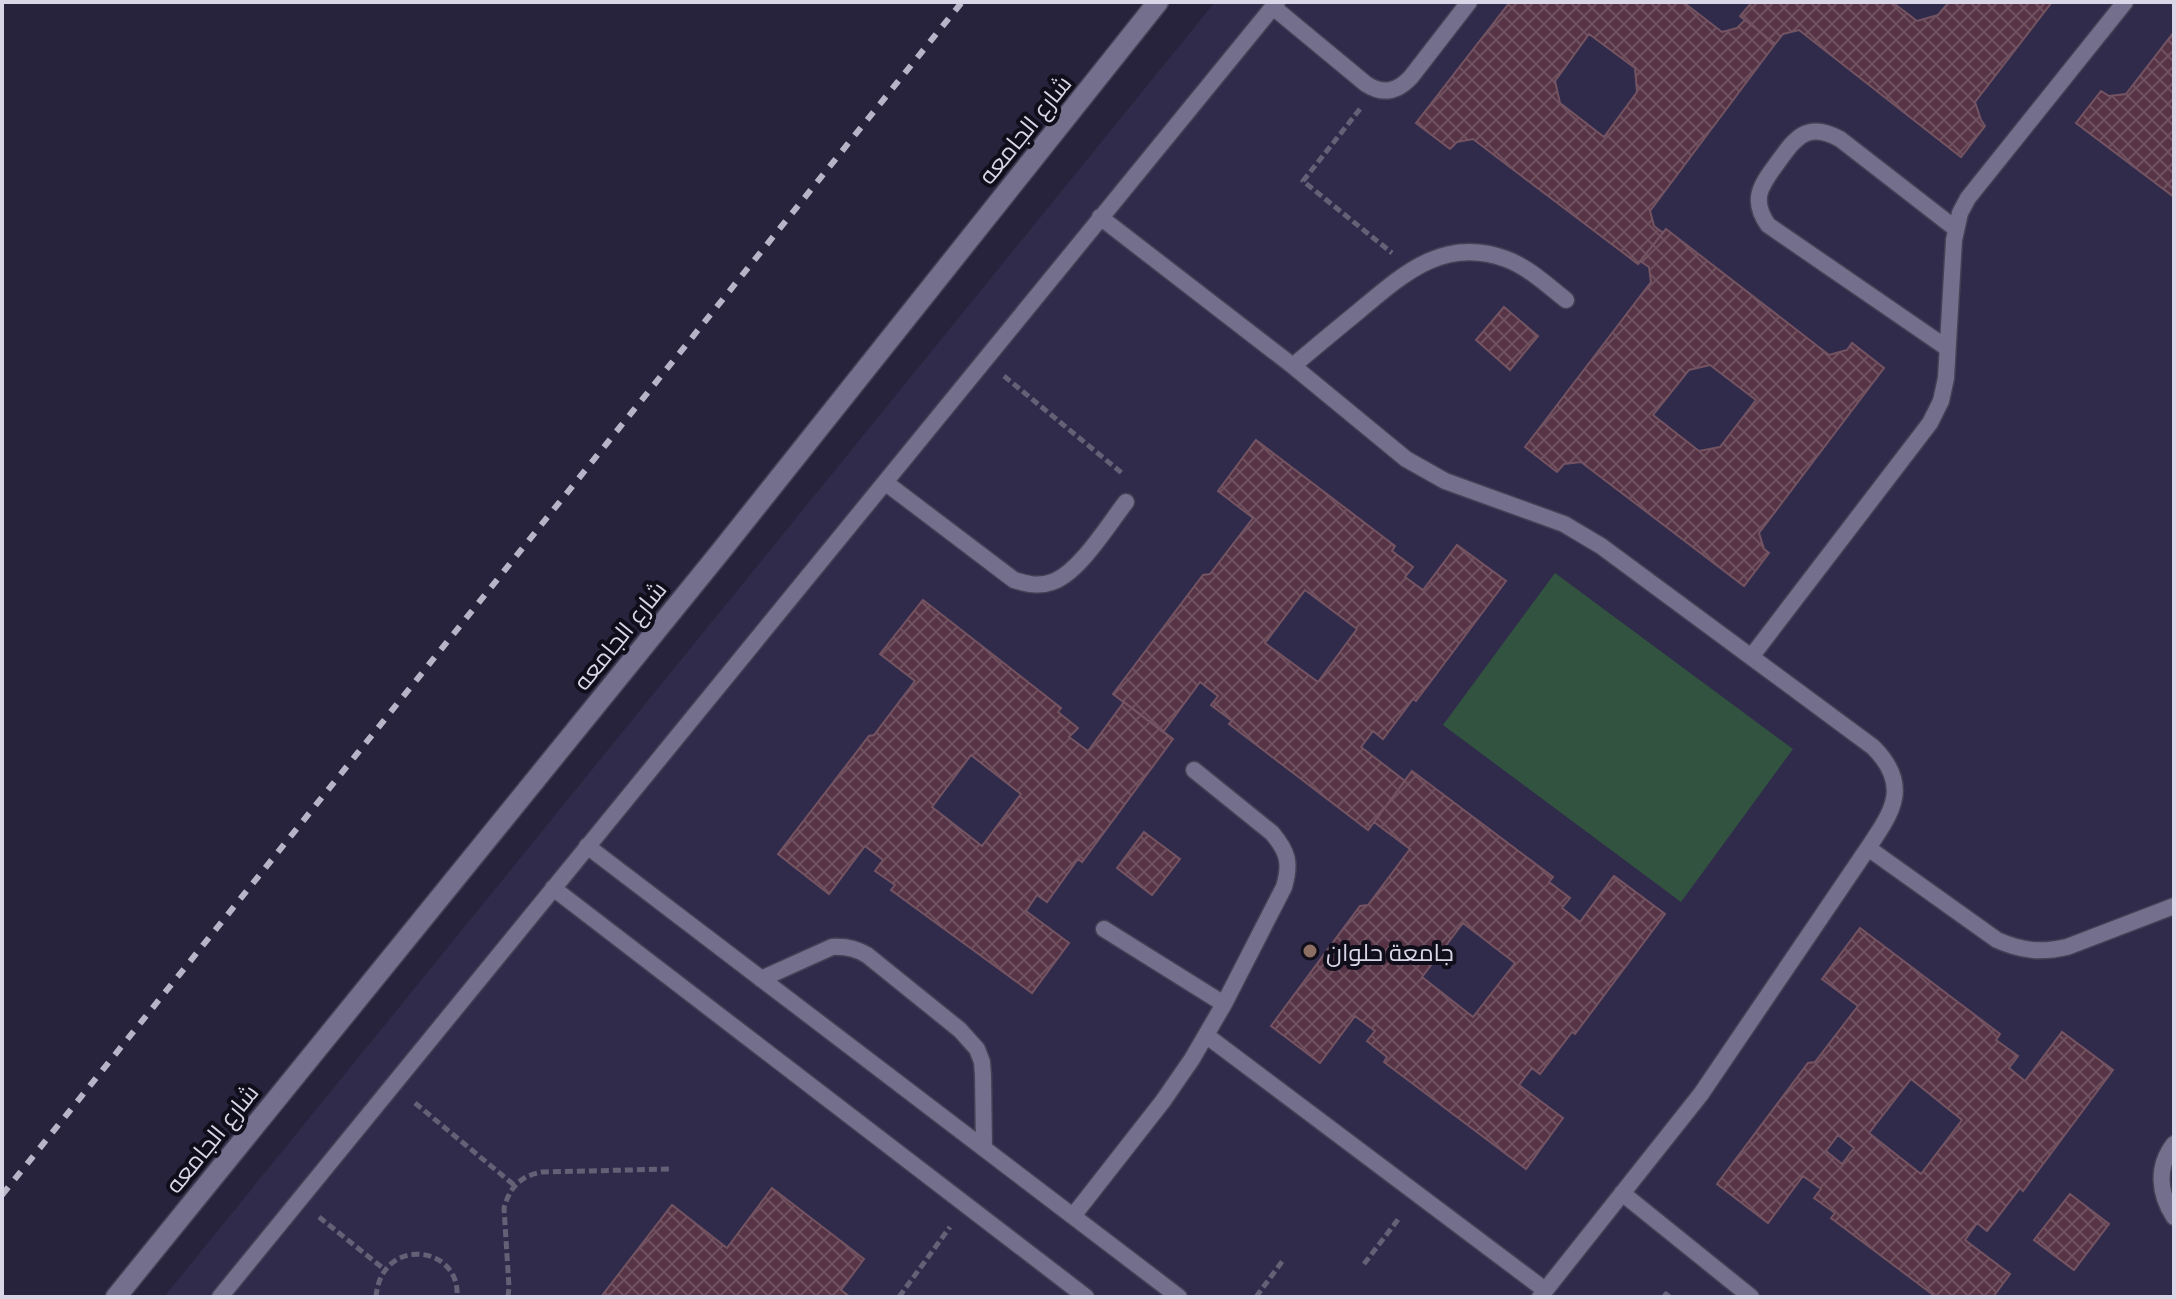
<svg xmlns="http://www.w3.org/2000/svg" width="2176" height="1299" font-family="'Golos Text',Cairo,sans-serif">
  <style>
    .built { fill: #312b4b }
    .garden { fill: #315340 }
    .building { fill: url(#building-cross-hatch); stroke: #745462; stroke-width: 2; fill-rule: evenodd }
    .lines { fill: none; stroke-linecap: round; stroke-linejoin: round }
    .service-casing { stroke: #454055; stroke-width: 19 }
    .minor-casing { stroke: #454055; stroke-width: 23 }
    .path { stroke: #646076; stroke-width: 5; stroke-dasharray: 8 4; stroke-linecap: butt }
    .service { stroke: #746f8d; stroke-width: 16 }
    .minor { stroke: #746f8d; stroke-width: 20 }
    .rail { stroke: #b8b4c8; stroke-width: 6; stroke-dasharray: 10 10; stroke-linecap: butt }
    .education-dot { fill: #8d6e63; stroke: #100e1a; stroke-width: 3 }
    .labels { text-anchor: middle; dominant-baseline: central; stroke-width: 8; stroke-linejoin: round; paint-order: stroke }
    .street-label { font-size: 24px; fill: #d9d6e8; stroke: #100e1a }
    .poi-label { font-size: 24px; fill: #d9d6e8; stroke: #100e1a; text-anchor: start }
  </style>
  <defs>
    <pattern id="building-cross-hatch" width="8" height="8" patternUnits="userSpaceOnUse" patternTransform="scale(2)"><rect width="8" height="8" fill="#573445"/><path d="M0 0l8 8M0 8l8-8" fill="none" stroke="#6f5160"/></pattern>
  </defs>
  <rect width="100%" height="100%" fill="#28233c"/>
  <path class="built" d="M1215,2H2174V1297H164Z"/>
  <path class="garden" d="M1555,573L1793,749L1681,902L1443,725Z"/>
  <path class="building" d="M1510,2H1683L1722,32L1737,28L1745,20L1775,44L1650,211L1654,226L1663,233L1638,264L1473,139L1457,142L1450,149L1416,123ZM1589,34L1635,68L1637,92L1604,137L1560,103L1555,81Z
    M1752,2H1892L1917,21L1938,15L1949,2H2052L1975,102L1981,120L1985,126L1961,157L1799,30L1783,34L1775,44L1740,16Z
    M2174,32V197L2076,123L2101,91L2109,96L2126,94Z
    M1666,229L1829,355L1847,350L1852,343L1884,368L1759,533L1764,549L1769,553L1744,586L1581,462L1564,464L1557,472L1525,447L1651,282L1649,267L1640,261ZM1710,365L1756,400L1720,447L1699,451L1653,415L1689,370Z
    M1504,307L1538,336L1510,370L1476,340Z
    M1256,440L1395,546L1392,551L1413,567L1405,577L1423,590L1457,545L1506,581L1416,701L1413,699L1383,739L1373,731L1361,747L1405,781L1368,830L1229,724L1232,721L1211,705L1218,696L1200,682L1163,732L1113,694L1203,575L1210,574L1253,518L1218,491ZM1305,590L1357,629L1318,682L1265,643Z
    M923,600L1061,708L1058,712L1078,728L1069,737L1088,751L1124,702L1173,739L1082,862L1078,859L1047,902L1037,895L1026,911L1069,943L1032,993L891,890L895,885L875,871L883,860L865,846L829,894L778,854L869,736L874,735L915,681L880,654ZM971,755L1021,794L982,846L932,807Z
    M1412,771L1553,877L1549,882L1570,898L1562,908L1580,922L1614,876L1665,914L1575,1034L1572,1032L1540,1074L1532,1068L1519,1085L1563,1118L1526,1169L1384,1062L1387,1057L1367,1041L1375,1031L1355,1016L1320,1063L1271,1026L1360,906L1368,905L1410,849L1374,822ZM1463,923L1515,963L1473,1017L1422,977Z
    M1144,832L1180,859L1152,895L1117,868Z
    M1860,928L2000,1034L1996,1040L2018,1056L2009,1068L2025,1081L2062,1032L2113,1070L2023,1191L2020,1188L1987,1231L1977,1223L1965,1240L2010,1274L1993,1297H1936L1831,1218L1835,1213L1814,1198L1821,1189L1803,1176L1768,1223L1717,1184L1808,1063L1815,1062L1858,1006L1822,979ZM1911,1079L1962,1120L1921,1174L1869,1133ZM1838,1135L1854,1148L1842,1164L1826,1151Z
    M772,1188L864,1259L841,1290L850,1297H601L672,1205L727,1248Z
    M2070,1194L2109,1224L2074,1270L2034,1240Z"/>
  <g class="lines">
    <g class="service-casing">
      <path id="service" d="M1273,7L1366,84C1383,95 1397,92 1411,77L1469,2
        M1100,217L1293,366L1406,459L1445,481L1564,524L1601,546L1873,747C1911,785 1893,811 1868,848L1701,1094L1540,1297
        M1947,348L1768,225C1750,199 1761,185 1778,162C1796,137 1808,121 1840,139L1956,229
        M1293,366C1315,347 1337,329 1359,311C1403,274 1444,236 1506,259C1528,267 1547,285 1566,300
        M886,483L1014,580C1027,584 1039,587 1052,582C1079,573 1108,525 1126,502
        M1751,657L1930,423L1941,401L1946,378L1954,240L1960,213L1968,198L2125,2
        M587,846L1179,1297
        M1868,848L1997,940C2022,951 2041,953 2067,947L2174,906
        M553,888L1086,1297
        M1104,929L1224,1004
        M761,979L832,947C845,946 855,948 867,955L960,1030L977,1049L982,1062L983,1075L984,1148
        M1207,1036L1545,1290
        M2174,1144C2156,1167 2159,1194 2174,1217
        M1622,1193L1751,1297
        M1073,1216L1163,1101L1192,1059L1224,1004L1284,887C1291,863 1288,852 1272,833L1194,770
        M220,1297L1277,2"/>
    </g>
    <g class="minor-casing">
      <path id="minor" d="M116,1297L721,551L1158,2"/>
    </g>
    <path class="path" d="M1360,109L1303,181L1392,253
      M1004,376L1123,474
      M415,1103L514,1185
      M319,1217L384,1269
      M1364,1264L1400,1217
      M376,1297C381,1235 461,1245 457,1297
      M508,1297L509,1287L504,1208C510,1187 520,1176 542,1172L671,1169
      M899,1297L950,1227
      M1256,1297L1284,1259
      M1664,1297L1666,1294L1670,1297"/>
    <use href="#service" class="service"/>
    <use href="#minor" class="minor"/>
    <path class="rail" d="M2,1195L962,2"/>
  </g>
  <circle class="education-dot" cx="1310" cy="951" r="8"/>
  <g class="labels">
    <g class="street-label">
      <text transform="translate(1024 129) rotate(-51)">شارع الجامعه</text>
      <text transform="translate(619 635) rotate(-51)">شارع الجامعه</text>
      <text transform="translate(211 1138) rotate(-51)">شارع الجامعه</text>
    </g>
    <g class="poi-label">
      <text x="1326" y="951">جامعة حلوان</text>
    </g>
  </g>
  <rect width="2176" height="1299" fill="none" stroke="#d9d6e8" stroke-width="8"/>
</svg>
